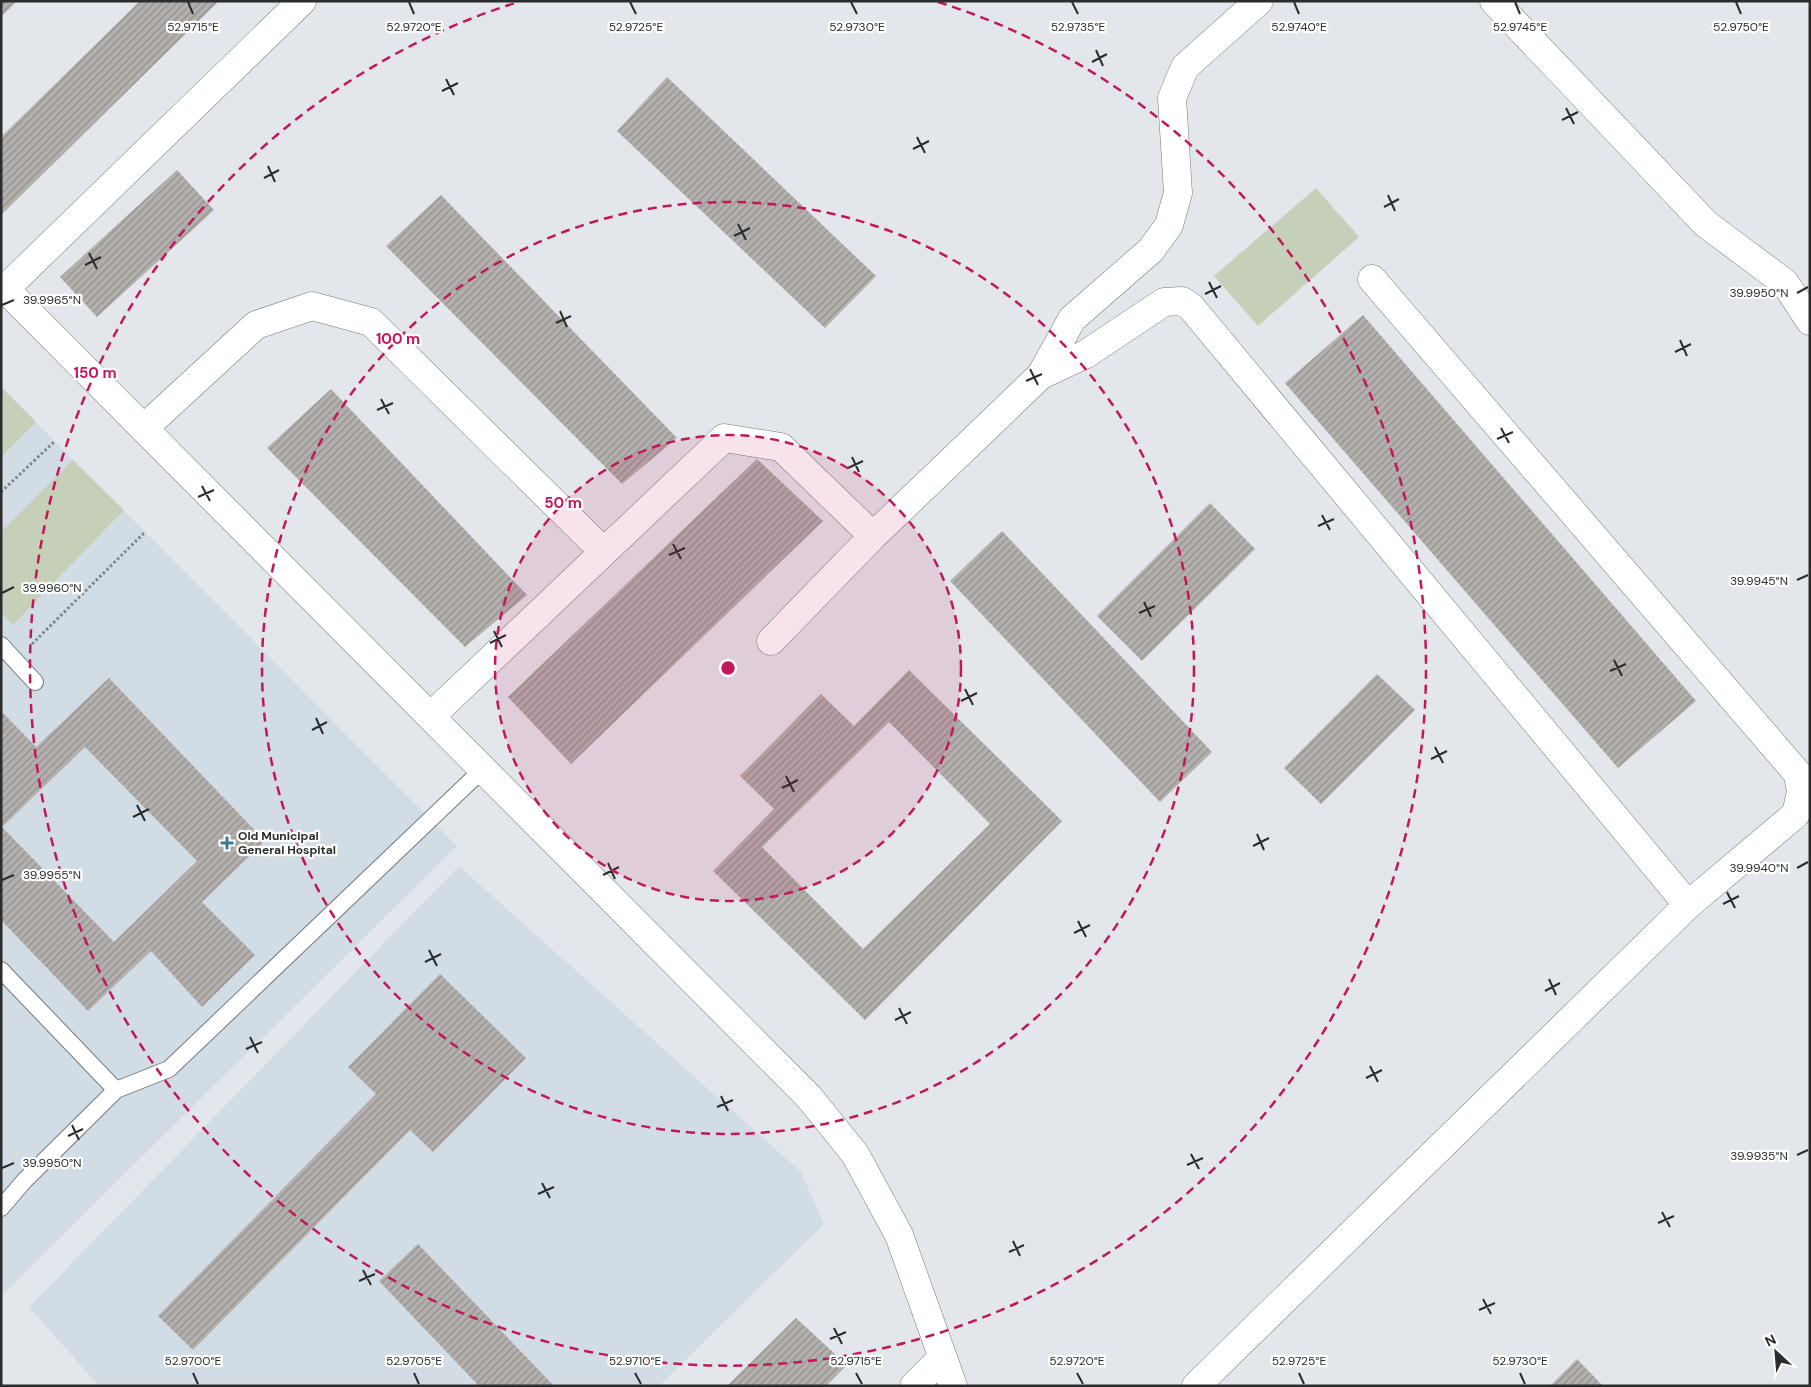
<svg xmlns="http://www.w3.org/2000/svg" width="1811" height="1387" viewBox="0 0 1811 1387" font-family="'DM Sans',sans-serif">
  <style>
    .built { fill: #d2dce5 }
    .garden { fill: #c6d0b9 }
    .building { fill: url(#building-hatch); fill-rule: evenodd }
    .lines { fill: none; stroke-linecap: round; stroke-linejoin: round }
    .lane-casing { stroke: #767a7d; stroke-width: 18 }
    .street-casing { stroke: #767a7d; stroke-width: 29 }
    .path { stroke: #828587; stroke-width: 3; stroke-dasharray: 2.5 2.5; stroke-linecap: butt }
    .lane { stroke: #fff; stroke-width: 16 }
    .street { stroke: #fff; stroke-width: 28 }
    .ticks { fill: none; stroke: #2a2c2d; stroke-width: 2 }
    .ring { fill: none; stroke: #c2185b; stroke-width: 2.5; stroke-dasharray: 9 6 }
    .poi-dot { fill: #3d7b91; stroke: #fff; stroke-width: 2 }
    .labels { text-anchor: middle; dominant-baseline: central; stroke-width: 4.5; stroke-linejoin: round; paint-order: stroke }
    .poi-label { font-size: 12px; font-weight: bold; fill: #2a2c2d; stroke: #fff; text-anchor: start }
    .ticks-label { font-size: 12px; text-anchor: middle; fill: #2a2c2d; stroke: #fff; stroke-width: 4.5; stroke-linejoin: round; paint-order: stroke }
    .centre { fill: #c2185b; stroke: #fff; stroke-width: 2.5 }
    .ring-label { font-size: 15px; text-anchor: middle; font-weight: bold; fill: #c2185b; stroke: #fff; stroke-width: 4.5; stroke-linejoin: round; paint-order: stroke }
  </style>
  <defs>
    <pattern id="building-hatch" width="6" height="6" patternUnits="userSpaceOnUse" patternTransform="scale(1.25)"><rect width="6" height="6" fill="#b4b0ad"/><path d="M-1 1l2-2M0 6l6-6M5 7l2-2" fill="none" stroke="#938f8d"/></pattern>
  </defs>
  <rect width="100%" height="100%" fill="#e3e7eb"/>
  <path class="built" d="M1 387 457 846 1 1296Z
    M459 866 801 1172 824 1224 659 1386H99L29 1307Z"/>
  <path class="garden" d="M1316 188 1359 237 1258 326 1214 276Z
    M1 387 36 422 1 457Z
    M73 460 124 510 13 625 1 613V532Z"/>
  <path class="building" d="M1 1H17L1 17Z
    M140 1H219L1 215V137Z
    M667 77 876 276 825 328 617 131Z
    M177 170 214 210 97 317 60 277Z
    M441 195 677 438 622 484 386 246Z
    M1363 315 1696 701 1618 768 1285 383Z
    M331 389 527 595 465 647 267 448Z
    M757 459 823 521 571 764 508 697Z
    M1210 503 1255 549 1142 661 1097 616Z
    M1002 531 1212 752 1160 802 950 581Z
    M909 670 1062 821 865 1020 713 871 774 809 740 776 821 694 854 726ZM889 722 990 824 863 949 762 847Z
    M1377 674 1415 710 1321 804 1284 768Z
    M109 678 265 841 202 902 255 955 202 1007 151 951 88 1011 1 920V711L36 747ZM85 747 197 861 114 942 2 827Z
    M440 974 526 1058 433 1152 410 1130 193 1350 158 1316 376 1094 348 1067Z
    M418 1244 554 1386H479L379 1281Z
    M796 1318 847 1365 826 1386H727Z
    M1577 1359 1603 1386H1550Z"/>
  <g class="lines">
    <g class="lane-casing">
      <path id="lane" d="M1 645 35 682
        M1 970 116 1090
        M1 1208 25 1180 116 1090 169 1069 482 770"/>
    </g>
    <g class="street-casing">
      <path id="street" d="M1494 1 1706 224 1785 283 1810 321
        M1 285 809 1097 855 1154 899 1235 953 1386
        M5 289 302 1
        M1041 375 1086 354 1164 302 1182 301 1191 307 1688 905
        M144 428 256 325 312 306 371 322 604 552
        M771 641 873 536 1041 375 1072 319 1151 250 1169 225 1178 193 1172 98 1185 67 1259 1
        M431 716 724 438 781 447 873 536
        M914 1386 942 1358
        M1196 1386 1688 905 1796 814 1801 792 1798 774 1372 279"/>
    </g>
    <path class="path" d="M1 492 55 441
      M32 644 145 532"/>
    <use href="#lane" class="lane"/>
    <use href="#street" class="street"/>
  </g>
  <path class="ticks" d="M188 2 193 14M409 2 414 14M630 2 636 14M851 2 857 14M1072 2 1078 14M1294 2 1299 14M1515 2 1520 14M1736 2 1741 14M1096 50 1103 66M1092 62 1107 54M446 79 454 95M442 91 458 83M1566 108 1574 124M1562 120 1578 112M917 137 925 153M913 149 929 141M268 166 275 182M264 178 279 170M1388 195 1395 211M1384 207 1399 199M738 224 746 240M734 236 750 228M89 253 97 269M85 265 101 257M1209 282 1217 298M1797 293 1808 287M1205 294 1221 286M2 305 14 300M560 311 567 327M556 323 571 316M1680 340 1687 356M1675 352 1691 344M1030 369 1038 385M1026 381 1042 374M381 399 389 414M377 410 393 403M1501 428 1509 443M1497 439 1513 432M852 457 859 472M848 468 863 461M202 486 210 501M198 497 214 490M1322 515 1330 530M1318 526 1334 519M673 544 681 559M669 555 685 548M1797 580 1808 575M2 593 14 587M1144 602 1151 617M1139 613 1155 606M494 631 502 647M490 643 506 635M1614 660 1622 676M1610 671 1626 664M965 689 973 705M961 701 977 693M316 718 323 734M312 730 327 722M1435 747 1443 763M1431 759 1447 751M786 776 794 792M782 788 798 780M137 805 145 821M133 817 149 809M1257 834 1264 850M1253 846 1269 838M608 863 615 879M1797 868 1808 862M603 875 619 867M2 880 14 875M1727 892 1735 908M1723 904 1739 896M1078 921 1086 937M1074 933 1090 925M429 950 437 966M425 962 441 954M1549 979 1556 995M1545 991 1560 983M899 1008 907 1024M895 1020 911 1012M250 1037 258 1053M246 1049 262 1042M1370 1066 1378 1082M1366 1078 1382 1070M721 1096 728 1111M717 1107 733 1100M72 1125 79 1140M68 1136 83 1129M1191 1154 1199 1169M1797 1155 1808 1150M1187 1165 1203 1158M2 1168 14 1163M542 1183 550 1198M538 1194 554 1187M1662 1212 1670 1227M1658 1223 1674 1216M1013 1241 1020 1256M1009 1252 1024 1245M363 1270 371 1285M359 1281 375 1274M1483 1299 1491 1314M1479 1310 1495 1303M834 1328 842 1344M830 1339 846 1332M193 1373 198 1384M414 1373 419 1384M635 1373 641 1384M856 1373 862 1384M1077 1373 1083 1384M1299 1373 1304 1384M1520 1373 1525 1384"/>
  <circle cx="728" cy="668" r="233" fill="#c2185b" fill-opacity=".12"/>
  <g class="ring">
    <circle cx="728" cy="668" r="233"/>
    <circle cx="728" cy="668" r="466"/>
    <path d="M938 2A698 698 0 1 1 518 2"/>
  </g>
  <path class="poi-dot" d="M224.5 835.5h5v5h5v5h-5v5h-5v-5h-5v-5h5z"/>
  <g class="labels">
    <g class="poi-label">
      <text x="238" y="836">Old Municipal<tspan x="238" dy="14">General Hospital</tspan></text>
    </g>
  </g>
  <g class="ticks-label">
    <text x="193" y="31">52.9715°E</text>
    <text x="414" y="31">52.9720°E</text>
    <text x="636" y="31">52.9725°E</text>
    <text x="857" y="31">52.9730°E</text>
    <text x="1078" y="31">52.9735°E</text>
    <text x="1299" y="31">52.9740°E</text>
    <text x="1520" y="31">52.9745°E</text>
    <text x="1741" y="31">52.9750°E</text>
    <text x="1759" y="297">39.9950°N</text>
    <text x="52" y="304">39.9965°N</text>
    <text x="1759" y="585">39.9945°N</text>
    <text x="52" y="592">39.9960°N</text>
    <text x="1759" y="872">39.9940°N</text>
    <text x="52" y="879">39.9955°N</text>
    <text x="1759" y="1160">39.9935°N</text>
    <text x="52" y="1167">39.9950°N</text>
    <text x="193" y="1365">52.9700°E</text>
    <text x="414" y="1365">52.9705°E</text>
    <text x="635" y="1365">52.9710°E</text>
    <text x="856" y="1365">52.9715°E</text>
    <text x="1077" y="1365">52.9720°E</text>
    <text x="1299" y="1365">52.9725°E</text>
    <text x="1520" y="1365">52.9730°E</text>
  </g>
  <circle cx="728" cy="668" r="8" class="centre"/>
  <g class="ring-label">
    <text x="398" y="344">100 m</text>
    <text x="95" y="378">150 m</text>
    <text x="563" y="508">50 m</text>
  </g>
  <rect width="1811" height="1387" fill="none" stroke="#2a2c2d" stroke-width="5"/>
  <g transform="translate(1776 1352) rotate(334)" stroke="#ffffff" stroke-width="4" paint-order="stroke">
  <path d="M0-4L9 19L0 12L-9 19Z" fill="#2a2c2d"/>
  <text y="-8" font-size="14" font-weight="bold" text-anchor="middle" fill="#2a2c2d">N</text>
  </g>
</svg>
